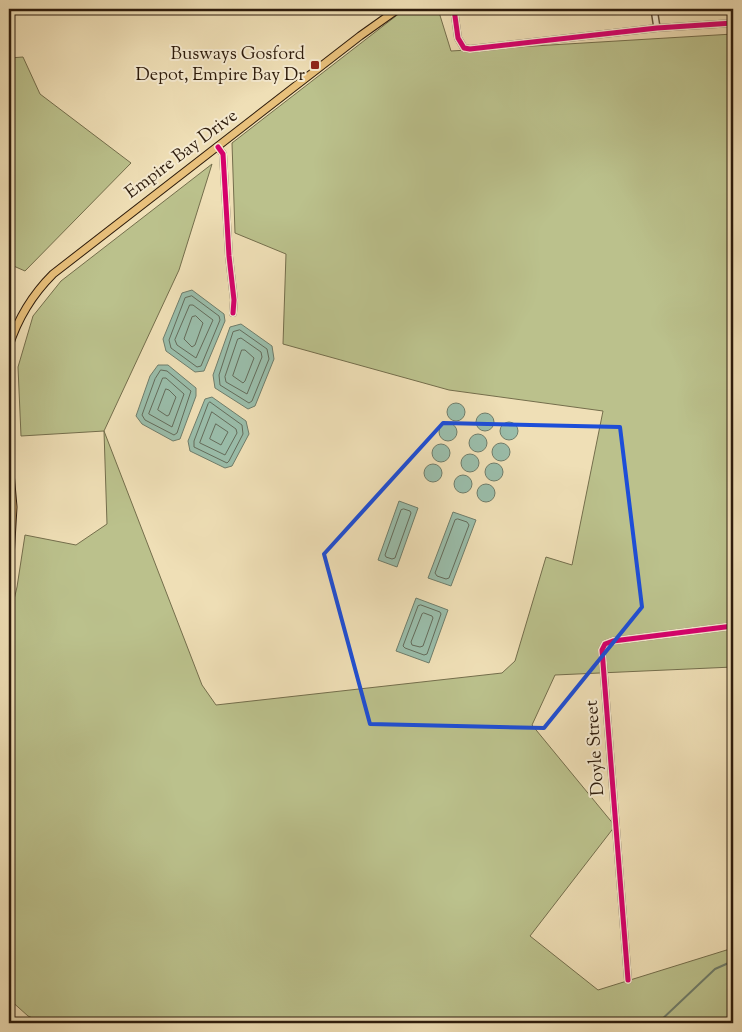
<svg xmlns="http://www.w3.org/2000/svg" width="742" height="1032" viewBox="0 0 742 1032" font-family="'Sorts Mill Goudy',serif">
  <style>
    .green { fill: #bbc18c; stroke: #746e4c }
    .water { fill: #9abdaa; stroke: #6f7d6b }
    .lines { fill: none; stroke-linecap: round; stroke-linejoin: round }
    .shore { stroke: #646c5b; stroke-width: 1 }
    .stream { stroke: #6f7d6b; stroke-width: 2 }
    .minor-casing { stroke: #5e4d36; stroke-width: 8 }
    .major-casing { stroke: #2e1c0c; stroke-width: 9 }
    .minor { stroke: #f5ead0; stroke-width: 5 }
    .major { stroke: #e8c07b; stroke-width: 7 }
    .cycleway-casing { stroke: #f5ead0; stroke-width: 8 }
    .cycleway { stroke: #d6006c; stroke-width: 5 }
    .marked { fill: none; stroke: #1d4ed8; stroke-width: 4; stroke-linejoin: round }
    .poi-dot { fill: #8f2418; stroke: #f5ead0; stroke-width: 2 }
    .labels { text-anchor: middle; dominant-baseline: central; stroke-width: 4; stroke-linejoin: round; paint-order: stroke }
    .poi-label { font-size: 18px; fill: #2e1c0c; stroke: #f5ead0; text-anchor: end }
    .street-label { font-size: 18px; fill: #2e1c0c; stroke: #f5ead0 }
  </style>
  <rect width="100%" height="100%" fill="#efdfb6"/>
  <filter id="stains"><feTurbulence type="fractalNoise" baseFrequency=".004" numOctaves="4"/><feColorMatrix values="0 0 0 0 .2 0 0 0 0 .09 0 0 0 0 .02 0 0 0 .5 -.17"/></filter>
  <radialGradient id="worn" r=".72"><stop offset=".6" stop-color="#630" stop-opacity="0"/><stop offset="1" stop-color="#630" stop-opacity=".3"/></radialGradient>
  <path class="green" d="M405 9H438L451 51 733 34V667L555 675 532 725 615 826 530 936 598 990 733 948V1023H44L28 1016 9 999V621L17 587 25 535 76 545 107 524 104 431 21 436 18 367 33 316 61 281 212 164 179 270 104 431 202 685 216 705 502 673 515 661 546 557 572 565 603 411 449 390 283 344 286 254 235 233 232 143Z
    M23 57 40 94 131 163 25 271 9 264V58Z"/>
  <path class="water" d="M192 290 224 314 225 321 204 371 195 372 166 351 163 339 182 293Z
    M241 324 272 346 274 359 255 406 248 409 215 388 213 375 230 327Z
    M158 365H168L196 388V396L180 439 173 441 142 424 136 416 150 376Z
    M212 397 246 421 249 434 232 466 225 468 190 451 188 441 205 399Z
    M447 412a9 9 0 1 1 18 0a9 9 0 1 1-18 0Z
    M476 422a9 9 0 1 1 18 0a9 9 0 1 1-18 0Z
    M500 431a9 9 0 1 1 18 0a9 9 0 1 1-18 0Z
    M439 432a9 9 0 1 1 18 0a9 9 0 1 1-18 0Z
    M469 443a9 9 0 1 1 18 0a9 9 0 1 1-18 0Z
    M492 452a9 9 0 1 1 18 0a9 9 0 1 1-18 0Z
    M432 453a9 9 0 1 1 18 0a9 9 0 1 1-18 0Z
    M461 463a9 9 0 1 1 18 0a9 9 0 1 1-18 0Z
    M485 472a9 9 0 1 1 18 0a9 9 0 1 1-18 0Z
    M424 473a9 9 0 1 1 18 0a9 9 0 1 1-18 0Z
    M454 484a9 9 0 1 1 18 0a9 9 0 1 1-18 0Z
    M477 493a9 9 0 1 1 18 0a9 9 0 1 1-18 0Z
    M399 501 418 508 397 567 378 560Z
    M453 512 476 520 451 586 428 578Z
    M416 598 448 610 429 663 396 651Z"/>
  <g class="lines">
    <path class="shore" d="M192 296 219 316 220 320 201 366 197 367 171 348 169 340 185 298Z
      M190 305H193L213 320 196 358 177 345 175 340Z
      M196 316 203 323 195 345 192 347 184 339 192 317Z
      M240 330 267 349 269 359 252 401 249 403 220 385 219 375 233 332Z
      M238 339 241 338 261 352 262 357 247 394 226 382 225 377Z
      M242 350H245L254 358 245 381 243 383 233 376Z
      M161 370 167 371 191 391 177 433 174 435 145 420 142 415 155 379Z
      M163 378H166L184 394 172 427 149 414Z
      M166 389 169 390 176 397 169 415 167 416 158 410Z
      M210 402 242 425 243 434 229 461 227 463 194 447V441L208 404Z
      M212 412 236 429 237 433 225 455 200 443Z
      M216 424 228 432 221 445 210 439Z
      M404 509 410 511 411 513 395 558 392 559 386 557 385 555 401 510Z
      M458 519 467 522 469 525 449 578 446 579 437 576 435 573 455 520Z
      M421 605 440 612 441 614 427 654 424 655 405 648 403 646 418 606Z
      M424 613 432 616 433 618 423 646 420 647 412 645 411 642 422 614Z"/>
    <path class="stream" d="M658 1023 715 969 733 961"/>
    <g class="minor-casing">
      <path id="minor" d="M454 9 458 38 464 48 470 49 657 28 733 23
        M654 9 657 28
        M218 147 223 154 229 256 234 300 233 313
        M628 980 602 650 605 644 613 641 733 626"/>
    </g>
    <g class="major-casing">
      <path id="major" d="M9 346C18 318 33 294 53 274L360 36 398 9
        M9 461 13 507 9 575
        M9 1022 11 1023"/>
    </g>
    <use href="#minor" class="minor"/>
    <use href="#major" class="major"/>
    <g class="cycleway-casing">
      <path id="cycleway" d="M454 9 458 38 464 48 470 49 657 28 733 23
        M218 147 223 154 229 256 234 300 233 313
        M628 980 602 650 605 644 613 641 733 626"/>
    </g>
    <use href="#cycleway" class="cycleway"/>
  </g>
  <path class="marked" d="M443 423 620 427 642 607 544 728 370 724 324 554Z"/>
  <rect class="poi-dot" x="310" y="60" width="10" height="10" rx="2.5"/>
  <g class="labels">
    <g class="poi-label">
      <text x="305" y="55">Busways Gosford<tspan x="305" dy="21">Depot, Empire Bay Dr</tspan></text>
    </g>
    <g class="street-label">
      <text transform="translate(182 155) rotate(-37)">Empire Bay Drive</text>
      <text transform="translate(596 748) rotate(-94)">Doyle Street</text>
    </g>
  </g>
  <rect width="742" height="1032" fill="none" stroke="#efdfb6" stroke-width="30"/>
  <rect x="10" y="10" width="722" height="1012" fill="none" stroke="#2e1c0c" stroke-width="2.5"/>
  <rect x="15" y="15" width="712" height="1002" fill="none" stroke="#2e1c0c"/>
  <rect width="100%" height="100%" filter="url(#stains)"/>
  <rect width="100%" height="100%" fill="url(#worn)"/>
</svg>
